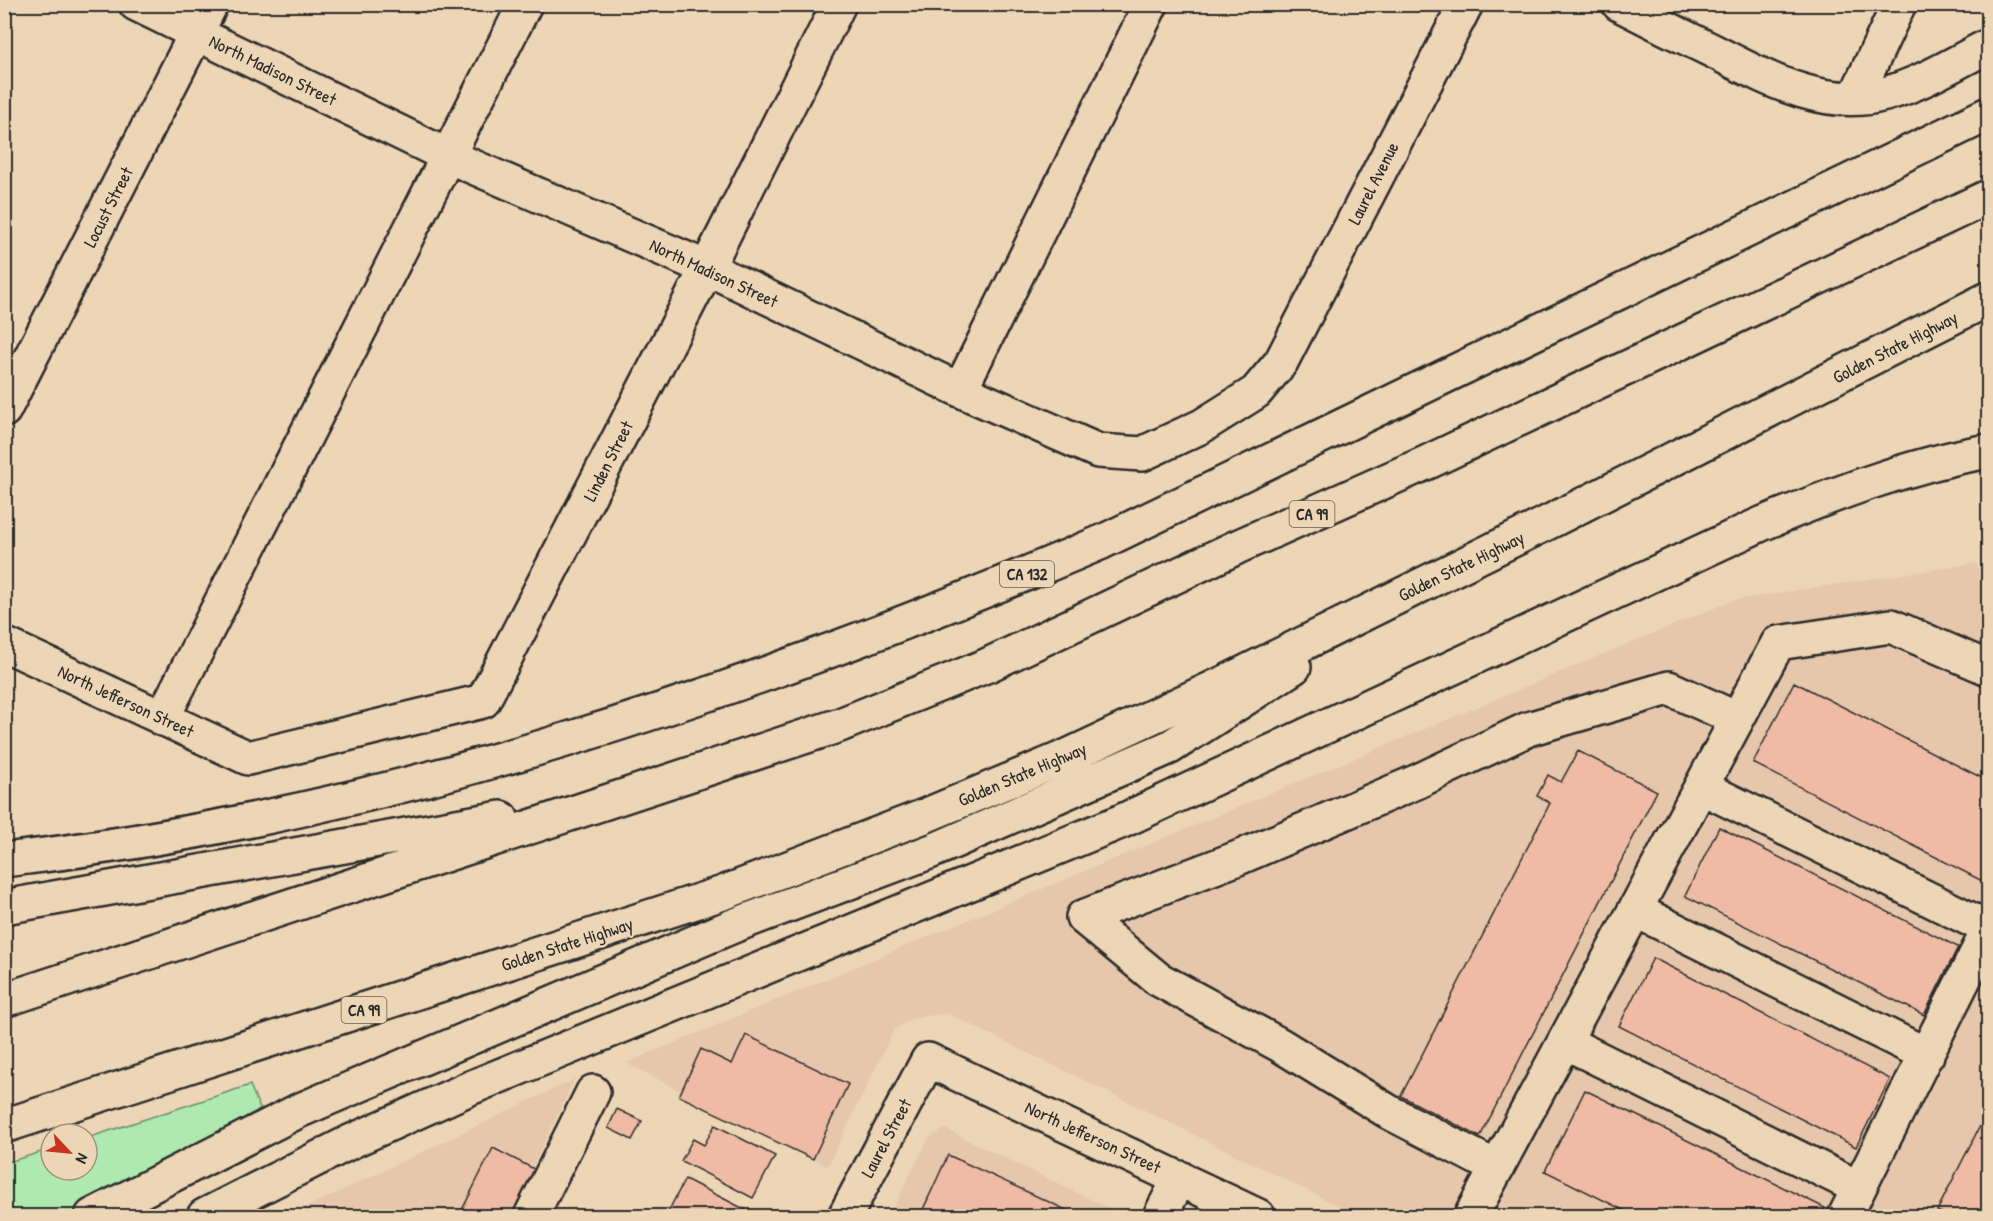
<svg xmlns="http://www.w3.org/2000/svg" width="1993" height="1221" viewBox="0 0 1993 1221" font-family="'Patrick Hand',sans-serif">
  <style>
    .built { fill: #e6c7ac }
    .green { fill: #aeeab0; stroke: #6c8a6e; stroke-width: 1.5 }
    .building { fill: #efbba5; stroke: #2b2b2b; stroke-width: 1.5 }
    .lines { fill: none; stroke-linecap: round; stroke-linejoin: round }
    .minor-casing { stroke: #2b2b2b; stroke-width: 38 }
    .highway-casing { stroke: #2b2b2b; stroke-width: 38 }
    .minor { stroke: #edd6b6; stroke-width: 33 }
    .highway { stroke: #edd6b6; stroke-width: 33 }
    .labels { text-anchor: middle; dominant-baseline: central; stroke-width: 4.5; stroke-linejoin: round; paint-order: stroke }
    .shield { fill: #edd6b6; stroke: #655e55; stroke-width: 1.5 }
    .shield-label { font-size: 16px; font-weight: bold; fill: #2b2b2b }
    .street-label { font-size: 18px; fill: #2b2b2b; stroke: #edd6b6 }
  </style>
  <rect width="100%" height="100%" fill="#edd6b6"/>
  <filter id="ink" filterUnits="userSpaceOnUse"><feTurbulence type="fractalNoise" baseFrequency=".0167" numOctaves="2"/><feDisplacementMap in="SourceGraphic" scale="12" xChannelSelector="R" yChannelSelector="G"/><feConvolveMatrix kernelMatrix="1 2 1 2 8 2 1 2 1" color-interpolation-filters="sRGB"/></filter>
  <g filter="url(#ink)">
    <path class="built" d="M1975 563 1988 577V1216H1359L947 1013 910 1019 894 1030 828 1166 626 1063 1733 600Z
      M575 1079 509 1216H288Z
      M945 1129 1125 1216H889L929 1138Z"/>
    <path class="green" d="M250 1085 260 1109 69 1216H5V1163L51 1149V1170H87V1138Z"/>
    <path class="building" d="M1794 682 1988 781V884L1753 763Z
      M1578 751 1657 791 1480 1137 1401 1096 1550 803 1537 796 1548 775 1561 782Z
      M1719 827 1958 947 1924 1015 1685 896Z
      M1653 958 1890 1079 1856 1147 1619 1026Z
      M746 1035 848 1084 813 1159 679 1096 701 1049 732 1064Z
      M1585 1090 1825 1208 1821 1216H1635L1545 1171Z
      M617 1109 642 1121 632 1140 608 1128Z
      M1988 1110V1216H1948L1937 1211Z
      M715 1125 775 1156 753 1198 681 1161 693 1139 704 1145Z
      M493 1148 542 1173 520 1216H459Z
      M948 1155 1075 1214 1074 1216H920Z
      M685 1179 754 1214 752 1216H666Z"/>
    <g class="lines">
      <g class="minor-casing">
        <path id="minor" d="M136 4 448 156 707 268 960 390 1098 451 1142 454 1202 426 1256 392 1281 362 1466 4
          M1619 4C1650 20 1682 36 1713 51 1766 78 1824 111 1885 94 1921 84 1955 63 1988 46
          M1855 98 1899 4
          M960 390 1151 4
          M4 410 211 4
          M4 644 248 758 483 701 707 268 839 4
          M162 719 525 4
          M1701 787 1988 928
          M1635 910 1927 1055
          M1565 1042 1859 1188
          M1497 1168 1389 1112 1280 1045 1158 979 1083 917 1238 858 1416 782 1528 729 1669 688 1737 719
          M531 1216 593 1092
          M845 1216 928 1060 1258 1216
          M1160 1216 1180 1178
          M1471 1216 1778 643 1891 626 1988 668
          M1845 1216 1988 931"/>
      </g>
      <g class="highway-casing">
        <path id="highway" d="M4 860C385 816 751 691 1102 542L1988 114
          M4 907 501 818
          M4 1000 840 725 988 665 1237 547 1428 462 1988 197
          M4 1126 723 893 922 817 1070 755 1224 683 1551 521 1988 299
          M92 1216 298 1111 733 926 932 851 1170 747 1294 667
          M204 1216 352 1141 470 1088 1120 822 1759 525C1834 494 1909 465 1988 451"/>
      </g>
      <use href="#minor" class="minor"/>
      <use href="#highway" class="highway"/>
    </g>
  </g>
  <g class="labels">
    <g class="shield">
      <rect x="1289.5" y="501" width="45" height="26" rx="4.5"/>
      <rect x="1000" y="561" width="54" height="26" rx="4.5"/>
      <rect x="341.5" y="997" width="45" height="26" rx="4.5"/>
    </g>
    <g class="shield-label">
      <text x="1312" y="514">CA 99</text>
      <text x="1027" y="574">CA 132</text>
      <text x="364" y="1010">CA 99</text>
    </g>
    <g class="street-label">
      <text transform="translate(273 70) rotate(26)">North Madison Street</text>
      <text transform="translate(1373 183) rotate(-63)">Laurel Avenue</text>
      <text transform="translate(108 207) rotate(-63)">Locust Street</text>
      <text transform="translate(714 273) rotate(25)">North Madison Street</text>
      <text transform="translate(1895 347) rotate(-27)">Golden State Highway</text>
      <text transform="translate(608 461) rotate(-63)">Linden Street</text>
      <text transform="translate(1461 566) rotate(-26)">Golden State Highway</text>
      <text transform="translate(126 701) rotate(25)">North Jefferson Street</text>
      <text transform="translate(1022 774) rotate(-23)">Golden State Highway</text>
      <text transform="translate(567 944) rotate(-18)">Golden State Highway</text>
      <text transform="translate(1093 1137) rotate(25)">North Jefferson Street</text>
      <text transform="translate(886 1138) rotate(-62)">Laurel Street</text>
    </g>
  </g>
  <rect width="1993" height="1221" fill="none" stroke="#edd6b6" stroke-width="24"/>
  <rect x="12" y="12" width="1969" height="1197" fill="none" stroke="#2b2b2b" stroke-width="2" filter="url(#ink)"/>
  <g transform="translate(69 1152) rotate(116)"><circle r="28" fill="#edd6b6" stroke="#9f927e" stroke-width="1.5"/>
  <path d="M0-4.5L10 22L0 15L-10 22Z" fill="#c8321e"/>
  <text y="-9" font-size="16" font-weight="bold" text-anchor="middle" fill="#2b2b2b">N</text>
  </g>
</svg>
